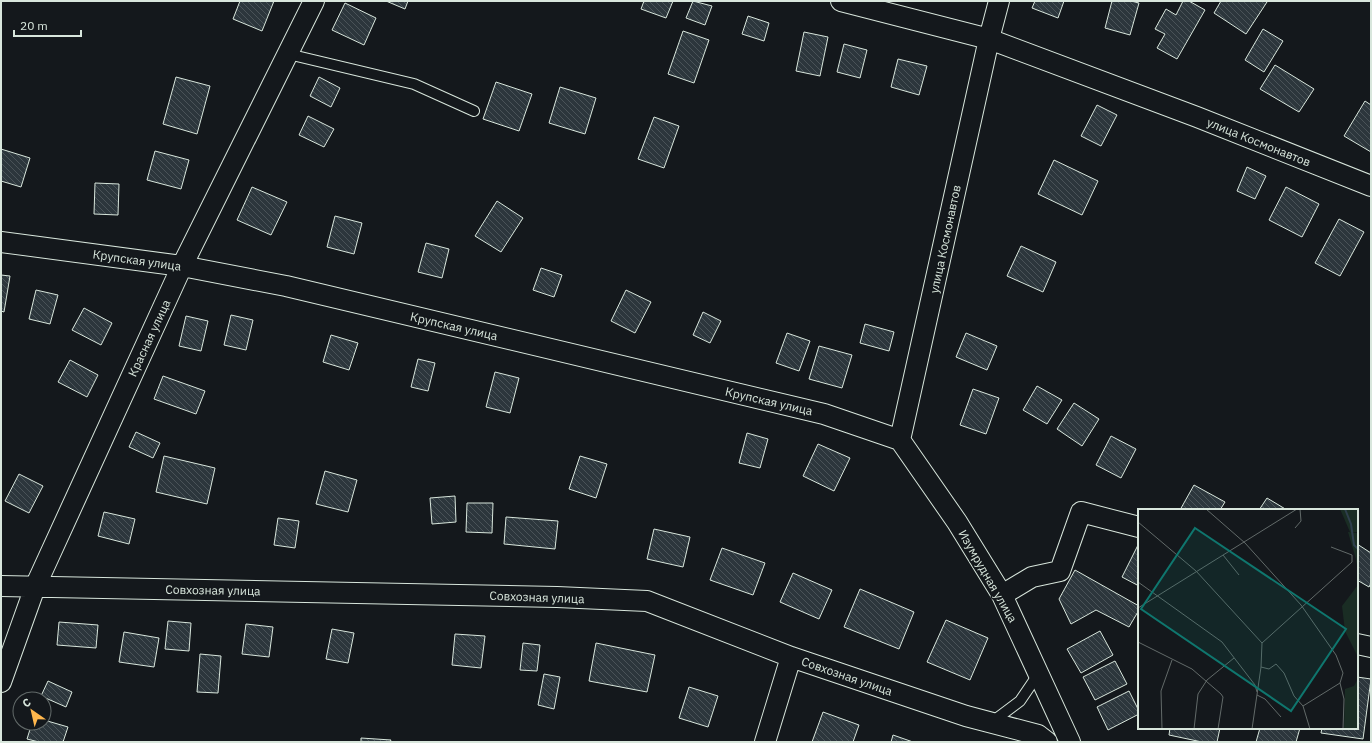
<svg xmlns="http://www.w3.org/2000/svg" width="1372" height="743" viewBox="0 0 1372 743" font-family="'IBM Plex Sans',sans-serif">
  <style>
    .building { fill: url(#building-back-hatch); stroke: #d8e6dc }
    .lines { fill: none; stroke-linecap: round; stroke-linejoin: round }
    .lane-casing { stroke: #d8e6dc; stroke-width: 12 }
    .street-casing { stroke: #d8e6dc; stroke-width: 22 }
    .lane { stroke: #14181c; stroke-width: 10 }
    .street { stroke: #14181c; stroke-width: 20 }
    .labels { text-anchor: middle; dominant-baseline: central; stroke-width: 3; stroke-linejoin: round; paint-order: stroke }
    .street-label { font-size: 12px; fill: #d8e6dc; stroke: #14181c }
    .inset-river { fill: none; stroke: #2f3f4d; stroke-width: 2 }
    .inset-road { fill: none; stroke: #626a69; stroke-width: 1 }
    .view { fill: #0f766e; fill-opacity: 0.15; stroke: #0f766e; stroke-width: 2 }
    .inset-edge { fill: none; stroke: #d8e6dc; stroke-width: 2 }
  </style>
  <defs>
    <pattern id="building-back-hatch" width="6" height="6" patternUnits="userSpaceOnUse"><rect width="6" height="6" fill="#2c363c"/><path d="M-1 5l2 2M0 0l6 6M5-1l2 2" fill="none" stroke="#4a5358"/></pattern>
  </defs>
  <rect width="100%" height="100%" fill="#14181c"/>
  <path class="building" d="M240 1H274L262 31 233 19Z
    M386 1H408L405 9Z
    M644 1H673L666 18 641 9Z
    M693 1 712 6 705 25 686 18Z
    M1035 1H1064L1058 18 1032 8Z
    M1112 1H1131L1139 3 1130 35 1105 28Z
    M1183 1H1189L1205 10 1177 59 1157 48 1165 34 1155 29 1166 9 1176 15Z
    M1221 1H1264L1267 2 1246 34 1214 13Z
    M345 3 376 18 364 45 332 30Z
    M748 16 769 23 764 41 742 34Z
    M1263 29 1283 41 1264 72 1245 60Z
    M683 31 709 40 694 83 668 74Z
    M804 32 828 37 820 76 796 71Z
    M844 44 867 50 860 78 837 72Z
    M898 59 927 66 919 95 891 87Z
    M1275 65 1314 89 1299 112 1260 89Z
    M176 77 210 86 197 134 163 124Z
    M319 77 340 88 331 107 310 96Z
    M496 82 532 94 519 131 483 119Z
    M560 87 596 98 585 134 549 123Z
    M1365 101 1371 105V152L1344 136Z
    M1097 105 1117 115 1101 146 1081 136Z
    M308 116 334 129 324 147 299 135Z
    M654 117 679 126 664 168 638 159Z
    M1 149 30 158 21 187 1 181Z
    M155 151 189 160 181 189 147 180Z
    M1054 160 1098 181 1082 215 1038 194Z
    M1247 167 1266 176 1255 199 1237 191Z
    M95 183 119 184 118 215 94 214Z
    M252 187 287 202 271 235 237 220Z
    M1286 187 1319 204 1302 237 1269 220Z
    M497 201 523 218 501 252 475 236Z
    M335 216 362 223 354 254 327 247Z
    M1339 219 1364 232 1340 276 1315 263Z
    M426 243 449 249 442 278 418 272Z
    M1021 246 1056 262 1043 292 1007 276Z
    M541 268 562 275 554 297 533 290Z
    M1 275 10 276 4 312 1 311Z
    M36 290 58 295 50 324 29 319Z
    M626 290 651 302 635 333 611 321Z
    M84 308 112 323 101 345 72 330Z
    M703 312 721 321 710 343 693 335Z
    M231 315 253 320 246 350 224 345Z
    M186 316 208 321 201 351 179 346Z
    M865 324 894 332 889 351 860 343Z
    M787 333 810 341 799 371 776 363Z
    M966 333 997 346 987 370 956 357Z
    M331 335 358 343 349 370 323 362Z
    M819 346 852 355 842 388 809 379Z
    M418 359 435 363 428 391 411 387Z
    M70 360 98 375 87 397 58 382Z
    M495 372 519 378 510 413 486 407Z
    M163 376 205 391 196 414 154 399Z
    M1037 386 1062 400 1047 424 1023 410Z
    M973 389 999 398 986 434 960 425Z
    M1074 403 1099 419 1082 446 1057 429Z
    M136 432 160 443 153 458 129 447Z
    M747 433 768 439 760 468 739 463Z
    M1111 436 1136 449 1121 478 1096 465Z
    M818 444 850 458 834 491 803 476Z
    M164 456 215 468 207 504 156 492Z
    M580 456 607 464 596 498 569 489Z
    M325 471 357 480 348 512 316 504Z
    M19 474 43 486 29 513 5 501Z
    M1194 485 1225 502 1220 510H1180Z
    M455 496 456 522 432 524 430 498Z
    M1267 498 1287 510H1259Z
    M467 503H493L492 533 466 532Z
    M104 512 135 519 129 544 98 536Z
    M506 517 558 521 555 549 504 544Z
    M278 518 299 521 295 548 274 545Z
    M654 529 690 537 683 567 647 559Z
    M1357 544 1371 553V583L1369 587 1357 580Z
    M1138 545 1139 546V586L1122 577Z
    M722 548 765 563 753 595 710 580Z
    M1075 570 1139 606V610L1129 627 1096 610 1071 624 1059 599Z
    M793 573 832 590 819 619 780 602Z
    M860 589 914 612 899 649 844 627Z
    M946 620 988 638 970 680 927 662Z
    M168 621 191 623 189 651 165 649Z
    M59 622 98 625 96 648 57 645Z
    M246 624 273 627 269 657 242 654Z
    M332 629 354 633 348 663 326 659Z
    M1100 631 1113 655 1081 673 1067 649Z
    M124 632 159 638 154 667 119 662Z
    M455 634 485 636 481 668 452 665Z
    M523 643 540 645 537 671 520 670Z
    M596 643 655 655 647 692 589 681Z
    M200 654 221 656 218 693 197 692Z
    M1115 661 1127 684 1095 700 1083 677Z
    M544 674 560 677 554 709 538 705Z
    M1357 677 1371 679 1363 739 1321 733 1322 728H1357Z
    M48 681 72 692 66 707 41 696Z
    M689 687 718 696 708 727 679 718Z
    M1129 691 1139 711V714L1108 730 1097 707Z
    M823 712 859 725 853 742H812Z
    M44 720 68 727 63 742H39L27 739 32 723H44Z
    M1170 728H1220L1217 742H1202L1169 735Z
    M1260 728H1300L1296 742H1256Z
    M893 735 913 742H891Z
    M361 738 391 740 390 742H361Z"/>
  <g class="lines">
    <g class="lane-casing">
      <path id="lane" d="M288 54 414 84 474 111
        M992 722 1020 701 1039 673"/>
    </g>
    <g class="street-casing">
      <path id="street" d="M841 1 989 39 1197 117 1371 186
        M1 242 182 266 286 286 824 414 900 440
        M900 440 989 39 999 1
        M900 440 957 522 1002 595 1070 742
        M1 586 557 597 647 601 791 657 966 716 1038 735 1047 742
        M1002 595 1032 577 1060 571 1081 512 1139 527
        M1357 644 1371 647
        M1 682 35 587 182 266 314 1
        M765 742 791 657"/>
    </g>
    <use href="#lane" class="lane"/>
    <use href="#street" class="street"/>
  </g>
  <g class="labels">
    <g class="street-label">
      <text transform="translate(1259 142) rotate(22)">улица Космонавтов</text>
      <text transform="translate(945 239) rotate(-78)">улица Космонавтов</text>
      <text transform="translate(137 260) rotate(8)">Крупская улица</text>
      <text transform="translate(454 326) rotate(13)">Крупская улица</text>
      <text transform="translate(149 338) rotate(-65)">Красная улица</text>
      <text transform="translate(769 401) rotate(13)">Крупская улица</text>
      <text transform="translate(988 576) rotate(60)">Изумрудная улица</text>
      <text transform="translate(213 590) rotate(1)">Совхозная улица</text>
      <text transform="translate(537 597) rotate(2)">Совхозная улица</text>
      <text transform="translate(847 676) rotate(19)">Совхозная улица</text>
    </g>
  </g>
  <g transform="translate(1138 509)">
    <rect width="220" height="220" fill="#14181c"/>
    <path d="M210 23 220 24V64L218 50ZM220 76V148L207 122 204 97ZM220 170V220H206L207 180 216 177Z" fill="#1a2d24"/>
    <path d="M202 0H220V23H212Z" fill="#1a2d24"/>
    <path class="inset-river" d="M207 0 213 15 216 36 220 40"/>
    <path class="inset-road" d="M68 0 107 34 163 96 198 146 205 164 202 174 206 190 205 220M0 13 58 62 124 134M157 19 163 12 162 0M85 46 101 66M0 73 84 133 117 176 119 183M0 99 159 0M0 133 54 160 83 185 85 188 80 220M124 134 214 53V46L193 38M123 158 131 160 138 155 146 164 156 187 165 197 172 220M119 186 127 190 143 208M165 197 202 174M24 220 23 182 34 151M56 220 60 185 69 171 96 149M114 220 123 158 124 134"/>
    <path class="view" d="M57 19 208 120 153 202 3 100Z"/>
    <rect width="220" height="220" class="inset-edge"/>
  </g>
  <rect width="1372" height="743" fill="none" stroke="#d8e6dc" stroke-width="4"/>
  <g transform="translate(32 711) rotate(326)"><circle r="19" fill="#14181c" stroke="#626a69"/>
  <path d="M0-3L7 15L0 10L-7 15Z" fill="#ffb74d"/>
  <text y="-6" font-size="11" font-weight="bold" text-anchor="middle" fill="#d8e6dc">С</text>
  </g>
  <path d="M14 30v6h67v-6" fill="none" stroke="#d8e6dc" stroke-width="2"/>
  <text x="20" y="30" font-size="12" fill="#d8e6dc" stroke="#14181c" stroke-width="3" paint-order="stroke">20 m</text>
</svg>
